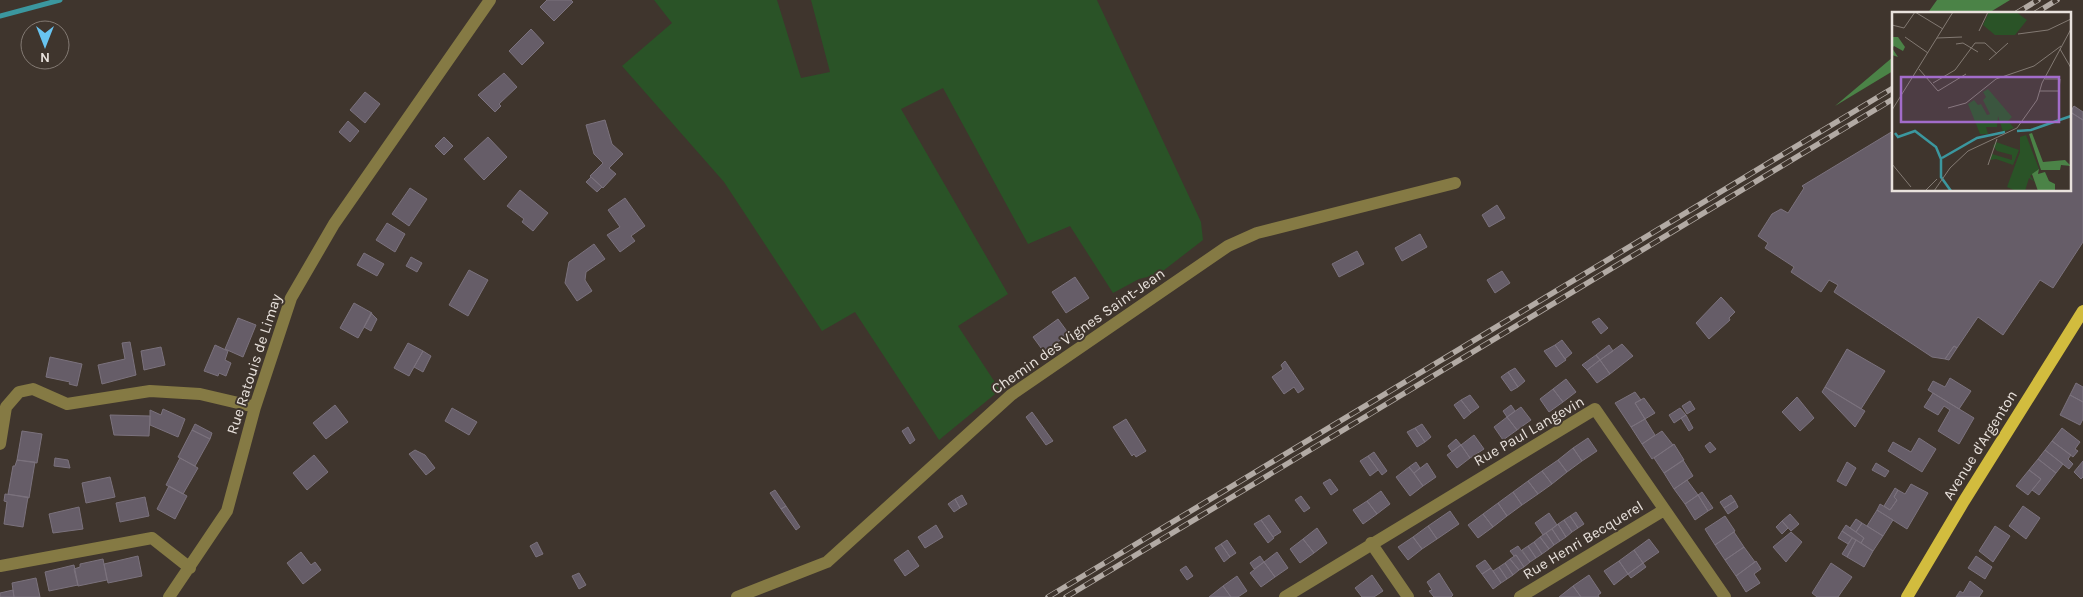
<svg xmlns="http://www.w3.org/2000/svg" width="2083" height="597" viewBox="0 0 2083 597" font-family="Karla,sans-serif">
  <style>
    .green { fill: #2a5327 }
    .forest { fill: #4b8347 }
    .lines { fill: none; stroke-linecap: round; stroke-linejoin: round }
    .stream { stroke: #3b979f; stroke-width: 5 }
    .building { fill: #665d68; stroke: #7b727d }
    .minor { stroke: #857a44; stroke-width: 12 }
    .major { stroke: #d2bc3e; stroke-width: 12 }
    .rail-casing { stroke: #b2aaa4; stroke-width: 5.5 }
    .rail { stroke: #3f352d; stroke-width: 4; stroke-dasharray: 11; stroke-linecap: butt }
    .labels { text-anchor: middle; dominant-baseline: central; stroke-width: 4; stroke-linejoin: round; paint-order: stroke }
    .street-label { font-size: 15px; fill: #e9e2dd; stroke: #3f352d }
    .inset-river { fill: none; stroke: #3b979f; stroke-width: 2.5 }
    .inset-road { fill: none; stroke: #837a73; stroke-width: 1 }
    .view { fill: #a26cca; fill-opacity: 0.15; stroke: #a26cca; stroke-width: 2.5 }
    .inset-edge { fill: none; stroke: #e9e2dd; stroke-width: 2.5 }
  </style>
  <rect width="100%" height="100%" fill="#3f352d"/>
  <path class="green" d="M654 0H777L801 78 830 72 811 0H1097L1201 222 1203 240 1159 274 1139 279 1113 293 1070 226 1028 244 943 88 901 109 1008 294 958 326 1000 390 939 440 855 312 822 331 724 182 622 66 672 23Z"/>
  <path class="forest" d="M1937 0H2010L1987 14H1927Z
    M1893 57V71L1835 106Z"/>
  <g class="lines">
    <path class="stream" d="M0 16 60 0"/>
  </g>
  <path class="building" d="M547 0H571L573 2 554 21 540 7Z
    M531 29 544 43 522 65 509 51Z
    M504 73 517 87 499 104 501 106 495 112 478 95Z
    M365 92 380 104 365 123 350 110Z
    M2074 106 2083 112V120L2070 112Z
    M2069 111 2083 120V242L2053 288 2040 280 2003 335 1978 317 1957 348 1954 346 1945 359 1932 357 1834 292 1838 285 1829 280 1821 292 1791 272 1794 267 1765 248 1768 243 1758 236 1772 214 1781 209 1788 213 1804 188 1802 186 1893 131V190H2069Z
    M605 120 612 144 623 154 609 168 616 174 603 188 590 176 603 163 594 154 586 125Z
    M348 121 359 131 350 142 339 132Z
    M444 137 453 146 444 155 435 146Z
    M488 137 507 157 484 180 464 159Z
    M591 177 602 187 597 192 586 182Z
    M410 188 427 199 409 226 392 214Z
    M520 190 548 213 533 231 522 222 524 219 507 206Z
    M625 198 645 226 631 236 635 241 620 252 607 235 620 227 608 210Z
    M1497 205 1505 218 1489 227 1482 215Z
    M387 223 405 234 395 252 376 240Z
    M1420 234 1427 247 1402 261 1395 248Z
    M594 244 605 259 586 272 585 280 592 291 577 301 565 283 569 262Z
    M1357 251 1364 264 1339 277 1332 264Z
    M364 253 384 264 377 276 357 265Z
    M411 257 422 263 417 272 406 266Z
    M469 270 488 280 468 316 449 305Z
    M1502 271 1510 283 1495 293 1487 280Z
    M1075 277 1089 298 1066 313 1052 292Z
    M1721 297 1735 312 1729 318 1730 320 1709 339 1696 323Z
    M354 303 372 313 358 338 340 328Z
    M371 313 377 319 371 331 364 327Z
    M238 318 256 325 243 357 225 349Z
    M1599 318 1608 328 1601 334 1592 322Z
    M1058 319 1069 334 1044 352 1033 337Z
    M1562 340 1572 353 1565 359 1555 345Z
    M130 342 136 375 102 384 98 365 125 359 122 343Z
    M408 343 423 351 409 376 394 368Z
    M1622 344 1633 356 1610 374 1600 360Z
    M215 345 228 351 225 360 231 363 226 376 219 373 218 376 204 371Z
    M1555 345 1566 360 1556 367 1544 351Z
    M1609 345 1613 351 1600 360 1596 355Z
    M1954 346 1957 348 1949 360 1945 359Z
    M161 347 165 365 144 370 141 351Z
    M1847 349 1885 371 1861 409 1825 387Z
    M423 351 431 356 423 372 414 367Z
    M1596 355 1600 360 1587 370 1582 365Z
    M50 357 82 364 77 386 69 384 70 382 46 377Z
    M1600 360 1610 374 1597 383 1587 370Z
    M1285 361 1304 389 1298 393 1294 387 1284 394 1272 377 1283 369 1281 365Z
    M1515 368 1525 381 1518 387 1508 372Z
    M1508 372 1518 387 1511 391 1501 377Z
    M1950 378 1971 391 1959 409 1928 390 1933 381 1945 387Z
    M1566 379 1576 392 1563 402 1553 389Z
    M2076 383 2083 387V402L2070 395Z
    M1825 387 1865 411 1855 427 1822 392Z
    M1553 389 1563 402 1549 412 1540 399Z
    M1635 392 1641 400 1635 403 1645 419 1631 427 1615 403Z
    M1933 393 1974 418 1959 444 1938 431 1950 410 1944 406 1938 415 1924 407Z
    M1470 395 1479 407 1471 413 1461 400Z
    M2070 395 2083 402V419L2080 425 2060 415Z
    M1797 397 1814 418 1800 431 1782 412Z
    M1644 398 1655 413 1645 419 1635 403Z
    M1461 400 1471 413 1464 419 1454 405Z
    M1690 401 1695 409 1687 414 1682 406Z
    M335 405 348 422 326 439 313 423Z
    M1511 405 1515 411 1507 417 1503 411Z
    M1521 407 1531 420 1517 430 1507 417Z
    M452 408 477 422 469 435 445 421Z
    M1680 408 1686 415 1674 423 1669 415Z
    M163 409 185 419 178 437 150 425V410L161 415Z
    M1032 412 1053 441 1046 445 1026 417Z
    M110 415 150 416 149 436 114 435Z
    M1686 415 1693 428 1689 431 1681 418Z
    M1507 417 1517 430 1503 440 1494 427Z
    M1126 419 1146 451 1136 457 1134 454 1132 456 1113 427Z
    M1645 419 1655 435 1642 444 1631 427Z
    M195 424 212 433 210 439 192 430Z
    M1422 424 1431 437 1425 442 1415 428Z
    M908 427 915 440 910 444 902 431Z
    M1415 428 1425 442 1417 447 1407 432Z
    M2062 428 2080 442 2075 449 2078 451 2073 457 2052 441Z
    M192 430 210 439 195 466 178 457Z
    M22 431 42 434 37 463 17 460Z
    M1662 431 1673 445 1652 459 1642 444Z
    M1474 435 1484 449 1470 458 1461 445Z
    M1588 438 1597 451 1582 461 1573 448Z
    M1919 438 1936 449 1922 472 1888 451 1893 442 1911 452Z
    M1456 439 1461 445 1452 452 1448 446Z
    M2052 441 2071 455 2068 459 2073 464 2069 469 2045 450Z
    M1710 442 1716 449 1710 453 1705 446Z
    M1674 444 1684 460 1664 473 1654 458Z
    M1461 445 1470 458 1457 468 1447 455Z
    M1573 448 1582 461 1567 472 1558 460Z
    M415 450 425 455 435 468 426 475 409 454Z
    M2045 450 2063 464 2056 473 2038 459Z
    M1374 452 1387 471 1382 475 1368 456Z
    M314 455 328 472 307 490 293 473Z
    M1368 456 1378 470 1370 476 1360 461Z
    M55 458 68 460 70 468 54 466Z
    M180 458 198 468 183 494 166 485Z
    M2038 459 2056 473 2039 495 2032 490 2041 479 2029 470Z
    M17 460 35 462 29 498 8 494 13 466H15Z
    M1558 460 1567 472 1552 484 1542 471Z
    M1683 460 1693 476 1674 489 1664 473Z
    M2083 461V477L2081 479 2074 472Z
    M1416 462 1420 468 1414 473 1409 467Z
    M1847 462 1856 468 1846 486 1837 481Z
    M1427 463 1436 477 1423 486 1414 473Z
    M1876 463 1889 471 1885 477 1872 470Z
    M1409 467 1423 486 1410 496 1396 477Z
    M2029 470 2041 479 2028 495 2016 486Z
    M1542 471 1552 484 1538 494 1528 481Z
    M110 477 115 497 86 503 82 483Z
    M1330 479 1338 490 1331 495 1323 483Z
    M1687 480 1698 495 1685 504 1674 489Z
    M1528 481 1538 494 1522 505 1513 492Z
    M1911 484 1928 493 1907 529 1877 510 1880 504 1890 510 1897 500 1894 497 1898 490 1905 494Z
    M169 486 187 496 175 519 157 509Z
    M1895 488 1898 490 1894 497 1897 500 1890 510 1884 506Z
    M775 490 786 506 781 509 770 493Z
    M1381 491 1390 504 1377 514 1367 501Z
    M1513 492 1522 505 1507 516 1498 503Z
    M1702 492 1713 508 1708 511 1698 495Z
    M5 494 28 497 23 527 4 524 7 502 4 501Z
    M962 495 967 504 960 508 955 499Z
    M1698 495 1708 511 1695 520 1685 504Z
    M1731 495 1735 501 1724 508 1720 502Z
    M1301 496 1310 508 1304 512 1295 500Z
    M145 497 149 516 120 522 116 503Z
    M955 499 960 508 954 512 948 504Z
    M1367 501 1377 514 1363 524 1353 510Z
    M1735 501 1738 507 1728 514 1724 508Z
    M1498 503 1507 516 1493 527 1483 514Z
    M786 506 800 527 796 530 781 509Z
    M2023 506 2040 518 2026 539 2009 526Z
    M79 507 83 529 53 533 49 514Z
    M1877 510 1893 520 1883 536 1867 526Z
    M1450 511 1459 524 1437 539 1428 526Z
    M1576 512 1584 524 1578 528 1570 516Z
    M1549 513 1557 525 1543 535 1535 523Z
    M1483 514 1493 527 1478 538 1468 525Z
    M1790 514 1799 524 1791 531 1782 521Z
    M1269 515 1281 532 1273 537 1261 520Z
    M1570 516 1578 528 1572 532 1564 520Z
    M1725 516 1735 531 1715 545 1705 529Z
    M1856 519 1862 523 1856 532 1850 528Z
    M1261 520 1274 538 1268 543 1254 524Z
    M1564 520 1572 532 1566 537 1558 524Z
    M1782 521 1788 528 1782 534 1776 527Z
    M1862 523 1883 536 1873 551 1861 543 1864 538 1856 532Z
    M1558 524 1566 537 1560 541 1552 529Z
    M936 525 943 537 925 548 918 537Z
    M1846 525 1864 538 1861 543 1842 531Z
    M1428 526 1437 539 1422 549 1413 537Z
    M1995 526 2010 536 1993 562 1979 551Z
    M1317 528 1327 543 1314 553 1303 539Z
    M1552 529 1560 541 1554 545 1546 533Z
    M1842 531 1852 538 1848 544 1838 538Z
    M1734 532 1744 547 1725 560 1715 545Z
    M1791 532 1802 542 1786 562 1773 547Z
    M1546 533 1554 545 1549 549 1540 537Z
    M1413 537 1422 549 1408 560 1398 547Z
    M1540 537 1549 549 1542 554 1534 542Z
    M1852 538 1856 540 1847 557 1842 554Z
    M1303 539 1314 553 1300 563 1290 549Z
    M1649 539 1659 552 1643 563 1634 550Z
    M1227 540 1236 553 1230 557 1221 544Z
    M1856 540 1873 551 1864 567 1847 557Z
    M537 542 543 554 536 557 530 546Z
    M1534 542 1542 554 1536 558 1528 546Z
    M1221 544 1230 557 1224 562 1215 548Z
    M1518 546 1530 562 1524 567 1516 555 1514 556 1510 551Z
    M1528 546 1536 558 1530 562 1522 550Z
    M1744 547 1755 562 1736 576 1725 560Z
    M908 550 919 566 905 576 894 560Z
    M1634 550 1643 563 1628 574 1619 561Z
    M301 552 311 565 315 562 321 570 303 584 287 563Z
    M1277 552 1288 568 1275 577 1264 562Z
    M1516 555 1524 567 1519 570 1510 559Z
    M138 556 142 576 108 583 104 564Z
    M1260 556 1264 562 1254 569 1250 563Z
    M1976 556 1992 567 1985 579 1968 568Z
    M103 559 107 580 78 586 74 569 80 567V564Z
    M1510 559 1519 570 1513 575 1505 563Z
    M1485 560 1491 568 1482 574 1476 566Z
    M1619 561 1628 574 1614 585 1604 571Z
    M1756 561 1761 569 1754 574 1760 583 1746 592 1736 576Z
    M1264 562 1275 577 1261 587 1250 573Z
    M1505 563 1513 575 1507 579 1499 567Z
    M1643 563 1646 567 1631 578 1628 574Z
    M1831 563 1852 577 1838 597H1817L1812 593Z
    M74 565 78 585 49 591 45 572Z
    M1186 566 1193 576 1187 580 1180 570Z
    M1499 567 1507 579 1501 583 1493 571Z
    M1491 568 1501 583 1493 589 1482 574Z
    M579 573 586 585 579 589 572 576Z
    M1439 573 1453 595 1451 597H1434L1429 591 1432 590 1427 582Z
    M1372 575 1383 591 1374 597H1362L1355 588Z
    M1589 575 1601 593 1598 595 1599 597H1581L1573 586Z
    M1237 576 1247 591 1238 597H1231L1223 586Z
    M36 578 40 597H14L12 583Z
    M1970 581 1983 591 1979 597H1956L1960 591 1963 593Z
    M1223 586 1231 597H1209Z
    M1573 586 1581 597H1559Z
    M13 590 14 597H0V593Z"/>
  <g class="lines">
    <path class="minor" d="M0 444 6 407 19 392 33 389 67 404 150 391 200 394 255 407
      M1371 543 1408 597
      M0 566 152 538 190 568
      M169 597 227 511 255 407 291 298 334 224 490 0
      M737 597 827 562 1011 395 1228 246 1257 233 1455 183
      M1285 597 1595 409 1725 597
      M1520 597 1664 510"/>
    <path class="major" d="M1907 597 1964 501 2083 311"/>
    <g class="rail-casing">
      <path id="rail" d="M2015 14 2038 0
        M2034 14 2057 0
        M1048 597 1893 88
        M1066 597 1893 99"/>
    </g>
    <use href="#rail" class="rail"/>
  </g>
  <g class="labels">
    <g class="street-label">
      <text transform="translate(1078 331) rotate(-35)">Chemin des Vignes Saint-Jean</text>
      <text transform="translate(254 364) rotate(-72)">Rue Ratouis de Limay</text>
      <text transform="translate(1529 431) rotate(-30)">Rue Paul Langevin</text>
      <text transform="translate(1980 445) rotate(-58)">Avenue d'Argenton</text>
      <text transform="translate(1583 540) rotate(-31)">Rue Henri Becquerel</text>
    </g>
  </g>
  <g transform="translate(1892 12)">
    <rect width="179" height="179" fill="#3f352d"/>
    <path d="M97 0H124L135 8 123 23H103L91 13ZM96 77 120 105 116 109 122 116 111 120 106 104 105 115H94L96 122H88L76 92 82 88 86 93 89 92 95 103 98 102 91 88 94 85 91 80ZM134 123 147 157 138 164 143 170 137 166 133 179H124L115 175 128 140V125ZM104 130 127 138 121 153 104 147 98 148 100 142 120 148V143L105 139 101 134Z" fill="#2a5327"/>
    <path d="M0 25H6L13 35 11 39 2 34 0 36 6 45 0 43ZM140 121 151 150 173 148 179 154 169 153 168 158H149L137 122ZM147 157 146 162 153 160 157 169 163 172V179H146L140 162Z" fill="#4b8347"/>
    <path class="inset-river" d="M125 119 139 118 179 104M3 121 6 125 23 119 44 135 49 147V165L59 179M50 146 85 126 113 120"/>
    <path class="inset-road" d="M23 0 51 17M0 13 12 16 23 0M87 19 96 0M126 22 156 18 179 7M13 25 36 41M45 26 70 25M64 32 71 31 86 40M168 37 179 56M97 48 116 31M27 57 46 79 74 62M41 71 63 58 83 31H93L105 42M148 79H167L168 67H153M56 96 74 91 104 67 142 54 169 34M0 98 61 0M0 152 19 175M96 153 105 127M33 179 45 167M42 179 58 156 76 139 125 116 145 88 150 71 179 17"/>
    <path class="view" d="M9 65H167V110H9Z"/>
    <rect width="179" height="179" class="inset-edge"/>
  </g>
  <g transform="translate(45 45) rotate(180)"><circle r="24" fill="#3f352d" stroke="#837a73"/>
  <path d="M0-4L9 19L0 12L-9 19Z" fill="#68c4f0"/>
  <text y="-8" font-size="14" font-weight="bold" text-anchor="middle" fill="#e9e2dd">N</text>
  </g>
</svg>
